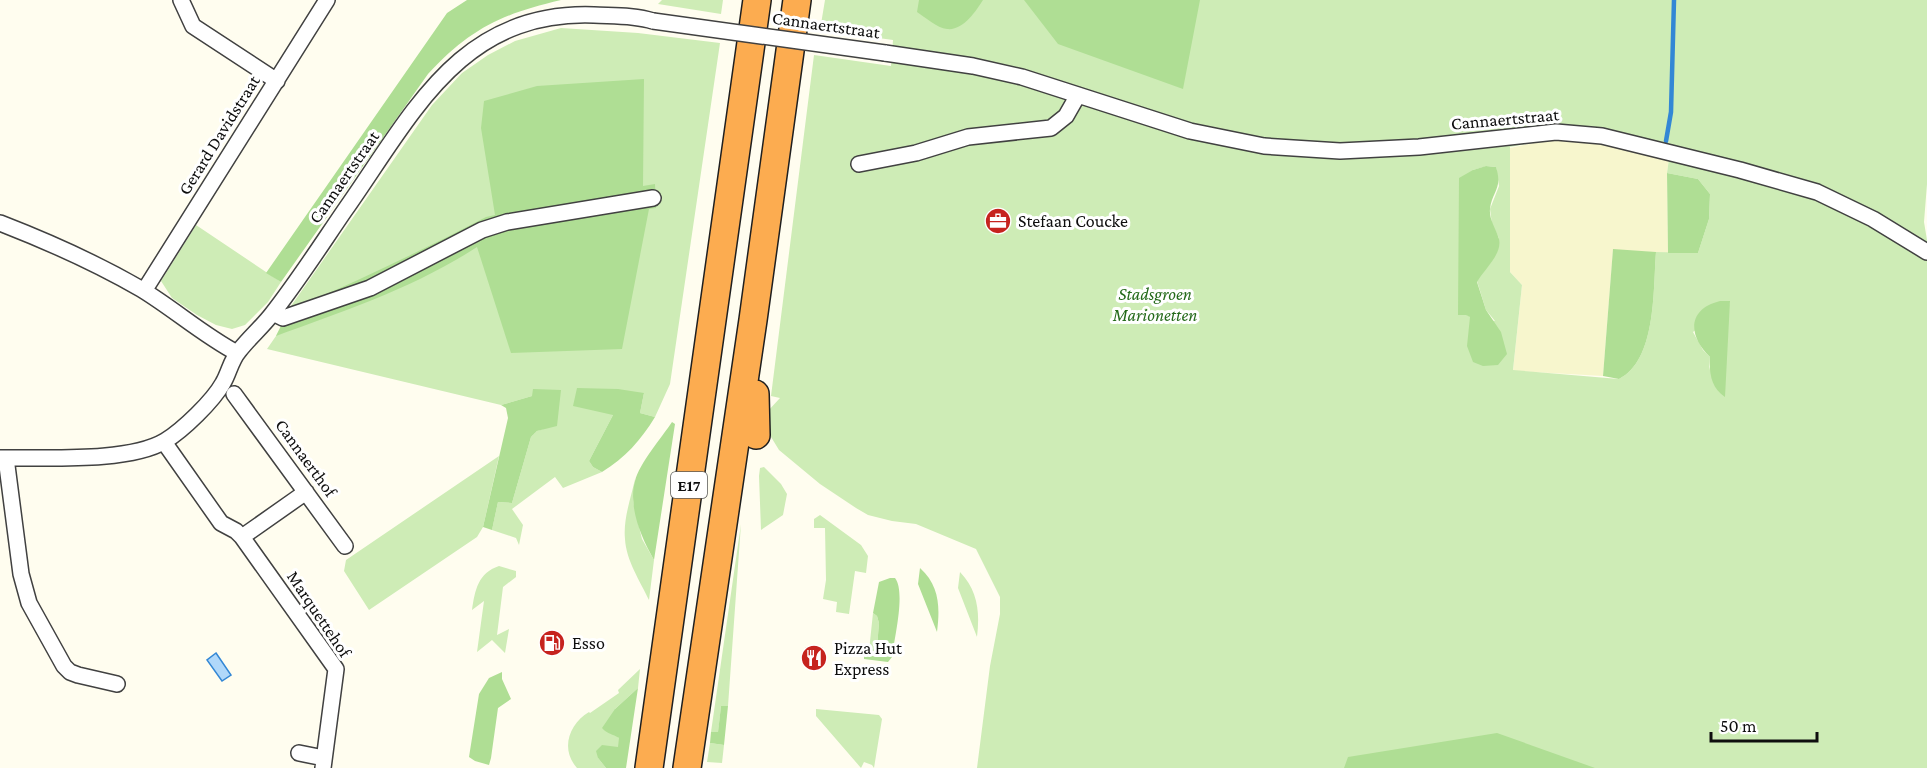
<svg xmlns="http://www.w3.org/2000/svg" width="1927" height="768" viewBox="0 0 1927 768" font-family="'Crimson Pro',serif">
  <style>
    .farmland { fill: #f7f6cd }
    .green { fill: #ceecb6; fill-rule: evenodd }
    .forest { fill: #afde94 }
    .water { fill: #b0d8fa; stroke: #3387d5; stroke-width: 1.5 }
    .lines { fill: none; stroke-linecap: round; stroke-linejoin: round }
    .stream { stroke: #3387d5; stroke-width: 4.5 }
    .minor-casing { stroke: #414141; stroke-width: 18 }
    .motorway-casing { stroke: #1f1f1f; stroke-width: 30 }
    .minor { stroke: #fff; stroke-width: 15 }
    .motorway { stroke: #fcac50; stroke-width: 27 }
    .minor-bridge-casing { stroke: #414141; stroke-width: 18; stroke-linecap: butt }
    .minor-bridge { stroke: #fff; stroke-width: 15 }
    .labels { text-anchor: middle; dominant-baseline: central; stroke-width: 6; stroke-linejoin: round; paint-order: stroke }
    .shield { fill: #fff; stroke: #565656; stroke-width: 1.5 }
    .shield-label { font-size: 16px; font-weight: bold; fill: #0e0e0e }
    .street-label { font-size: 18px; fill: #0e0e0e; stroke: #fff }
    .poi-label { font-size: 18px; fill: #0e0e0e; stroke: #fff; text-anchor: start }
    .park-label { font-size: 18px; font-style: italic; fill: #246a1a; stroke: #fff }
  </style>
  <rect width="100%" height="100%" fill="#fffdef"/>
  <path class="farmland" d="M1542 141H1585L1621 147 1669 159 1667 173 1668 253 1613 250 1603 376 1513 371 1522 285 1510 272V148Z"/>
  <path class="green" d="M662 0H723L721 14 658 4Z
    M825 0H1927V184L1924 222 1927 240V768H977L990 666 1000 614V597L976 549 916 524 892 521 868 515 856 508 820 484 779 450 768 432 767 412 780 398 771 396 814 55 891 66 893 40 820 30ZM1542 141H1585L1621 147 1669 159 1667 173 1698 179 1710 194 1709 219 1698 253 1656 252C1653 288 1657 360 1619 379L1513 370 1522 285 1510 272V147ZM1487 166 1496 167 1499 186 1490 209 1492 224 1499 238 1477 281 1486 310 1495 321 1471 317 1467 315 1473 170ZM1730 302 1709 370 1710 357 1703 350 1693 332Z
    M561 28 638 33 720 43 670 384 655 417 640 413 644 393 613 415 589 461 593 467 602 472 563 488 555 477 512 509 523 525 519 545 516 538 492 530 498 502 512 503 531 437 537 431 546 428 532 396 501 405 267 349 276 336 291 306 432 105 462 73 488 55 515 41Z
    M196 225 281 282 268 302 245 325 232 329 216 325 197 315 172 298 161 281Z
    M499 456 483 527 477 537 369 610 344 571 346 560Z
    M764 467 781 484 787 494 783 515 761 530 759 476 760 468Z
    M635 479 633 502 642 539 654 560 649 600C640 581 626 560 625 539 623 519 631 498 635 479Z
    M820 515 861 545 868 556 866 573 855 571 849 614 836 612 837 602 823 599 826 580 825 528H814V519Z
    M741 524 728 706H721L718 733 711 732Z
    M499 566 516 571V577L503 587 497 635 509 629 505 653 492 640 477 652 484 601 472 610C475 590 478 573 499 566Z
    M960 572C978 591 980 612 977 637L958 588Z
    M873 613 877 616 879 623 877 647 869 651Z
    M640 669 638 688 615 709 614 734 619 738V747L598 758 606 768H577C560 749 569 724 589 712L590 713 619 693 618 690Z
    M816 709 879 715 882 719 874 768 872 765 864 762 861 768 816 716Z
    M710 743 724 745 722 763 707 762Z"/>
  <path class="forest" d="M467 0H561C501 14 470 29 428 74L281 282 266 273 447 13Z
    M919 0H983C976 11 963 31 947 29 937 28 925 17 917 12Z
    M1024 0H1200L1183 89 1058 44Z
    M644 79 643 186 655 184 656 208 649 209 622 349 511 353 477 247C416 287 344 311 276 336L291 306C315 300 338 289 360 279 403 259 444 239 486 217L495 215 481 128 484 101 537 86Z
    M1486 166 1496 167C1503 189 1492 191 1490 209 1489 219 1495 227 1498 236 1505 252 1485 268 1477 282L1486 310 1501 332 1507 354 1498 365 1483 366 1473 362 1467 346 1470 317 1466 315H1458L1459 178 1473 170Z
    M1667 173 1698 179 1710 194 1709 219 1698 253H1668Z
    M1613 249 1656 252C1653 288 1657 360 1619 379L1603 376Z
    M1720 301H1730L1725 397C1711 388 1709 373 1710 357 1688 336 1687 309 1720 301Z
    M577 388 618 389 644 393 640 413 655 417C641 440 625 458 602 472L593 467 589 461 613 415 573 406Z
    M533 389 561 390 557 426 537 431 531 437 512 503 498 502 492 530 483 527 508 418 506 408 501 405 532 396Z
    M672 422 675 424 654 560C641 537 628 507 635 481 639 464 662 437 672 422Z
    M920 568C940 586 940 608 937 632L918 584Z
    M890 578H895C906 592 894 639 892 657L888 662 864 659V653L877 647 879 623 877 616 873 613 879 582Z
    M502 672V679L511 699 498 708 491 758 489 765 475 761 469 757 479 694 489 678Z
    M638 688 626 768H606L598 758 596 751 602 745 618 747 619 738C613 734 607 734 602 728L615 709Z
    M721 706H728L724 745 710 743 711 732H718Z
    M1497 733 1595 768H1344L1348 757Z"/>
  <path class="water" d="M216 653 231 675 222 681 207 660Z"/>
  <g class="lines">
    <path class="stream" d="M1666 141 1671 112 1674 0"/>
    <g class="minor-casing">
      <path id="minor" d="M181 0 193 26 277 81
        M885 53 973 66 1022 77 1190 131 1264 146 1340 151 1419 147 1556 132 1602 136 1740 170 1817 192 1873 219 1927 252
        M859 164 916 153 968 137 1051 128 1066 116 1078 95
        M0 223C49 242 96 263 141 289 174 309 203 335 237 353
        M144 291 327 0
        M273 313 283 318 370 288 482 230 507 222 653 198
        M234 394 345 546
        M164 442 221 523 236 531 242 537 306 492
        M0 458C44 457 128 463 165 441 183 430 213 401 223 383 229 373 231 360 239 351 249 338 262 327 272 314 298 281 321 245 345 210 412 115 460 10 594 15 614 16 634 15 653 21
        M6 458 21 574 29 603 64 666 70 672 78 675 117 684
        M242 537 336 669 323 768
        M299 753 324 758"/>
    </g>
    <g class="motorway-casing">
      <path id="motorway" d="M755 394 756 435
        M649 768 757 0
        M687 768 753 320 797 0"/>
    </g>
    <use href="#minor" class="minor"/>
    <use href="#motorway" class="motorway"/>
    <g class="minor-bridge-casing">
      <path id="minor-bridge" d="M653 21 885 53"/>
    </g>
    <use href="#minor-bridge" class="minor-bridge"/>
  </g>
  <defs>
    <g id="office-disc" transform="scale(1.35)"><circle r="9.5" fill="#c6231e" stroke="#fff"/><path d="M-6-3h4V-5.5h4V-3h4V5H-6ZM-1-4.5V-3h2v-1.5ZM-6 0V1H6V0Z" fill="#fff"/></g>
    <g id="fuel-disc" transform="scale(1.35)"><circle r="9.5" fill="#c6231e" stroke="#fff"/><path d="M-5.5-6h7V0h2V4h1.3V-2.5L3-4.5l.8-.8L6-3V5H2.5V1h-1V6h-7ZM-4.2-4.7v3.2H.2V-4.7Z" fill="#fff"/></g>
    <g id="restaurant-disc" transform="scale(1.35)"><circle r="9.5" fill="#c6231e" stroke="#fff"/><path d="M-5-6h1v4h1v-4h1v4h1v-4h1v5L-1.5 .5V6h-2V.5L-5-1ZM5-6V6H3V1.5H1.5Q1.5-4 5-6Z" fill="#fff"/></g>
  </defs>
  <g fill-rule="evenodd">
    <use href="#office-disc" x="998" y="221"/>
    <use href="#fuel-disc" x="552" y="643"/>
    <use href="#restaurant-disc" x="814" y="658"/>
  </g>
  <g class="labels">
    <rect class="shield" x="671" y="472" width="36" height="26" rx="4.5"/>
    <g class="shield-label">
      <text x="689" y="485">E17</text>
    </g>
    <g class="street-label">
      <text transform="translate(826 25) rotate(8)">Cannaertstraat</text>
      <text transform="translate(1505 119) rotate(-5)">Cannaertstraat</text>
      <text transform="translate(219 135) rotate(-58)">Gerard Davidstraat</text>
      <text transform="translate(344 177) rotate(-55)">Cannaertstraat</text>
      <text transform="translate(306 458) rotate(54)">Cannaerthof</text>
      <text transform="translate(319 614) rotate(56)">Marquettehof</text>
    </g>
    <g class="poi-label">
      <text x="1018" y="221">Stefaan Coucke</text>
      <text x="572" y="643">Esso</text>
      <text x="834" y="648">Pizza Hut<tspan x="834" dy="21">Express</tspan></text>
    </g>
    <g class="park-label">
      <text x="1155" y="294">Stadsgroen<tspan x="1155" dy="21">Marionetten</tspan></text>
    </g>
  </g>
  <path d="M1711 732v9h106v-9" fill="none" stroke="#0e0e0e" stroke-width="3"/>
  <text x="1720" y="732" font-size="18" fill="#0e0e0e" stroke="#ffffff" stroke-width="4.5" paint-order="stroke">50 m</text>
</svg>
